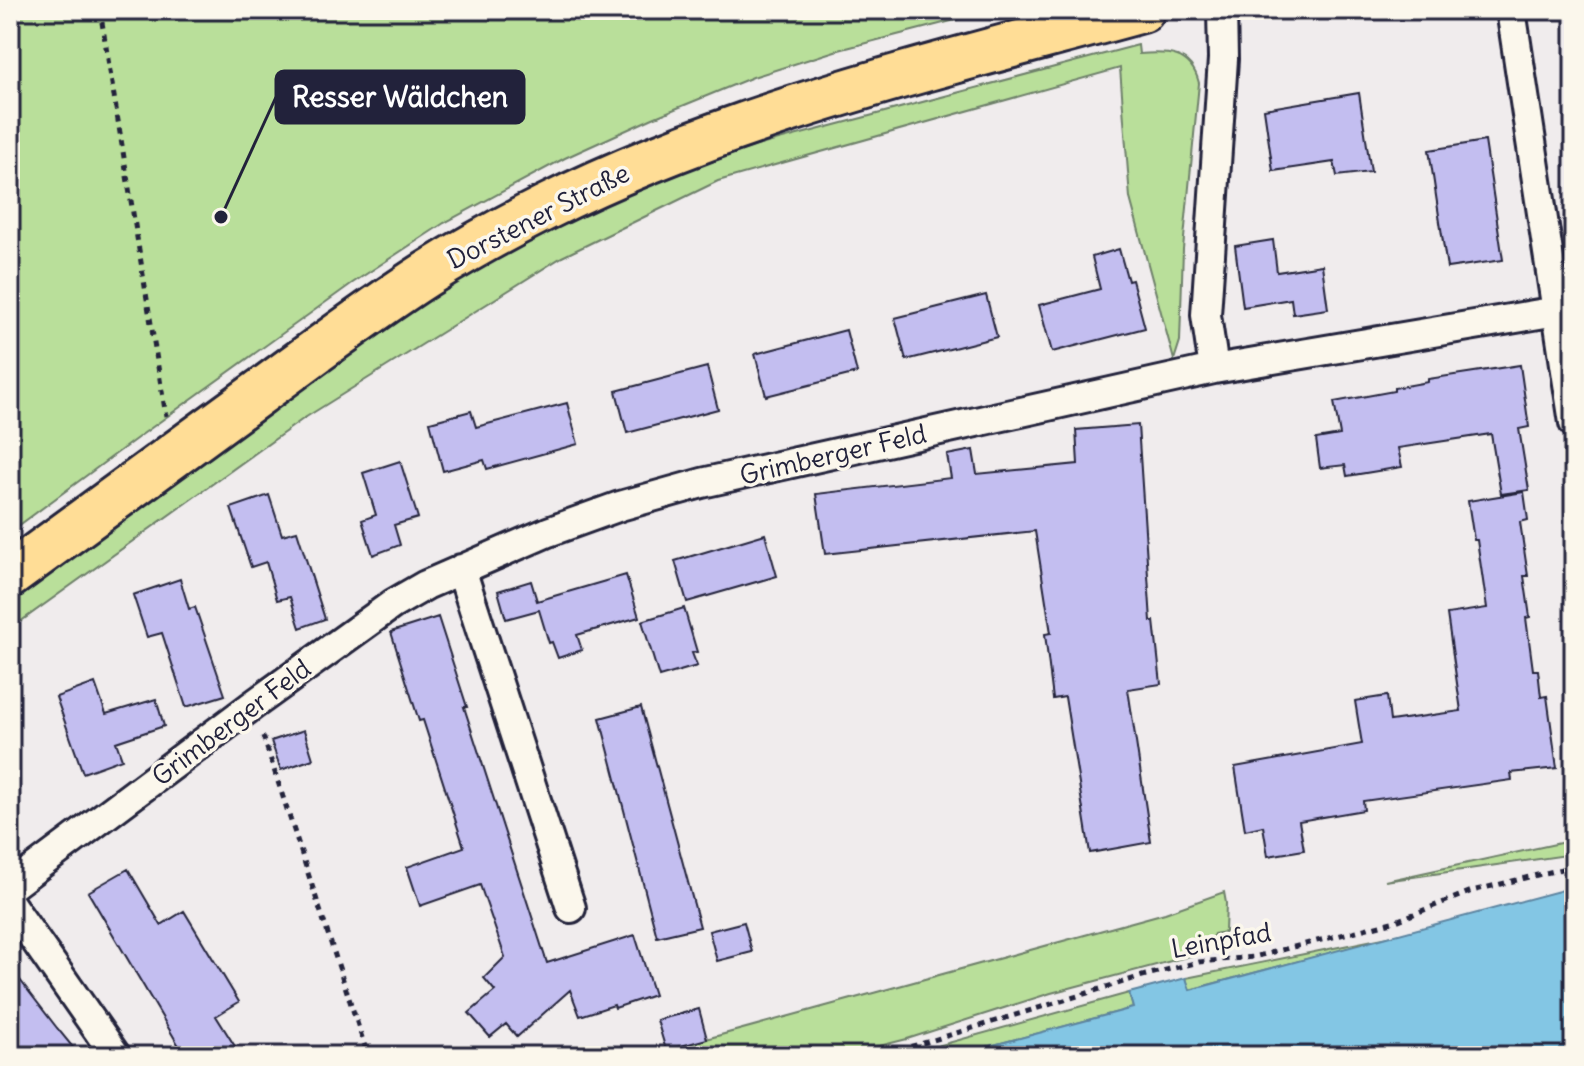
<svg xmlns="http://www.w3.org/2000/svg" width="1584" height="1066" viewBox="0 0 1584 1066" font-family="Delius,sans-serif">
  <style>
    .green { fill: #b9df9a; stroke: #6e806a; stroke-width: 2 }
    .water { fill: #83c6e4; stroke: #5c84a0; stroke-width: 2 }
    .building { fill: #c3bef0; stroke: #22223b; stroke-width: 2 }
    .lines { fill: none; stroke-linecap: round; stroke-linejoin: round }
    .minor-casing { stroke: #22223b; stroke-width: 34 }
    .primary-casing { stroke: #22223b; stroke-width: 50 }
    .path { stroke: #22223b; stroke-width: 5; stroke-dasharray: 6 6; stroke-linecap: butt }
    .minor { stroke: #fbf7ec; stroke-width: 28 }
    .primary { stroke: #ffdd96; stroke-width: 44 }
    .labels { text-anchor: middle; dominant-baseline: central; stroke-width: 7; stroke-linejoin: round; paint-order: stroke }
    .street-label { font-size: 26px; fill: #22223b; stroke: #fbf7ec }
    .leader { fill: none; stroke: #22223b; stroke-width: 3 }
    .callout-dot { fill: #22223b; stroke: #fbf7ec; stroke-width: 3 }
    .callout { fill: #22223b; stroke: #22223b; stroke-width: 3 }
    .callout-label { font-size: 28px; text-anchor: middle; font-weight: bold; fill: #fff }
  </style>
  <rect width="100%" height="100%" fill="#f0eced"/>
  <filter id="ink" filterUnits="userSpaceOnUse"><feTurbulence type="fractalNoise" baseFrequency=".0125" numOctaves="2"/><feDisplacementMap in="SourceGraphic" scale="16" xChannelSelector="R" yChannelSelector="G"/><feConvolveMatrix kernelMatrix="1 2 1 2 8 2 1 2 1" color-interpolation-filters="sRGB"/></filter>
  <g filter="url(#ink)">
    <path class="green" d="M10 10H994L835 51 753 77 653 118 565 158 444 223 351 284 140 436 10 532Z
      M1138 45 1139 54C1167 52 1191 51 1199 83L1183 249 1180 341 1174 360 1130 198 1120 68 718 181 562 257 303 419 10 629V599L332 363 407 313 496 256 529 238 658 180 756 146Z
      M1574 840V854L1385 881Z
      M1224 892 1226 903 1225 932 1214 934 1205 952 1051 993 907 1039 840 1056H644L1165 913Z
      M1398 935 1189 990 1186 978Z
      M1129 993 1133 1008 952 1056H901Z"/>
    <path class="water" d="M1574 887V1056H952L1133 1008 1129 993 1186 978 1190 990Z"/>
    <path class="building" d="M1359 93 1371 172 1337 176 1334 162 1273 171 1264 109Z
      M1485 141 1503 260 1447 268 1429 150Z
      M1273 240 1277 272 1322 265 1328 309 1293 314 1291 299 1243 307 1235 246Z
      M1119 249 1128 281 1132 280 1145 328 1052 352 1039 305 1100 289 1092 257Z
      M986 295 997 337 906 360 895 318Z
      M846 330 857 373 766 396 755 354Z
      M1520 365 1529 427 1519 429 1529 490 1501 494 1491 434 1398 448 1402 467 1347 476 1345 465 1320 468 1316 439 1340 435 1334 402 1394 391V388L1428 382V379Z
      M707 367 718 409 627 433 616 391Z
      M567 403 578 444 487 469 484 460 443 471 430 422 471 411 476 427Z
      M1138 425 1151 621H1154L1161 684 1128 689 1151 842 1090 853 1065 697 1053 699 1045 634 1051 633 1035 531 825 554 816 494 951 478 947 455 973 450 977 474 1078 464 1076 430Z
      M400 461 418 518 394 525 400 545 373 555 362 520 376 515 363 473Z
      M1524 492 1528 520 1520 522 1528 576H1524L1530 617 1526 618 1533 670H1538L1541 697 1547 696 1557 768 1511 773 1512 780 1363 801 1364 810 1299 821 1304 850 1268 856 1263 826 1245 830 1235 767 1362 744 1355 701 1387 696 1390 721 1461 711 1447 614 1487 608 1477 540H1474L1468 501Z
      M269 495 282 535 297 531 325 619 300 628 290 597 277 600 266 562 251 567 231 508Z
      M765 534 777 576 687 602 675 561Z
      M626 575 639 617 577 635 582 650 558 658 552 642 549 643 539 610 506 619 498 591 531 581 537 601Z
      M180 579 189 609 195 607 225 695 186 707 162 633 147 637 133 595Z
      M684 608 697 652 692 653 697 666 659 677 642 621Z
      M438 617 467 707H464L547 963 635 935 654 995 615 1008 614 1005 580 1016 570 990 517 1037 506 1024 490 1037 469 1013 495 991 484 978 505 957 480 885 420 906 407 867 464 847 423 720 419 721 391 632Z
      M95 683 106 714 156 699 164 726 116 742 122 759 83 773 56 697Z
      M641 707 700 927 657 937 600 718Z
      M304 730 313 759 281 770 271 741Z
      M128 869 161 925 184 911 239 1002 216 1016 241 1056H185L88 892Z
      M744 922 752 952 717 961 709 931Z
      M10 967 57 1028 80 1056H10Z
      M699 1009 707 1039 666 1050 657 1020Z"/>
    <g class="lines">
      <g class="minor-casing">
        <path id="minor" d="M1511 10 1574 423
          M1214 369 1206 315 1223 59 1222 10
          M461 569 571 908
          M10 887 253 705 393 604 426 585 548 532 620 506 702 483 1214 369 1557 311
          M10 904 116 1056"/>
      </g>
      <g class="primary-casing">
        <path id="primary" d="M10 575C93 514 176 453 259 393 314 353 369 311 427 274 465 250 505 228 545 208 734 113 938 66 1142 10"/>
      </g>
      <path class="path" d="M100 10 166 416
        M263 736 368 1056
        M876 1056 927 1042 1146 975 1199 962 1254 957 1396 921 1472 891 1574 866"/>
      <use href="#minor" class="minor"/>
      <use href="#primary" class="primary"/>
    </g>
  </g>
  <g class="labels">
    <g class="street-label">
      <text transform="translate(538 216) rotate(-27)">Dorstener Straße</text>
      <text transform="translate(833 454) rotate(-13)">Grimberger Feld</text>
      <text transform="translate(231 722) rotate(-37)">Grimberger Feld</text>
      <text transform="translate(1221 940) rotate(-10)">Leinpfad</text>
    </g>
  </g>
  <path class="leader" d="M221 217L276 97"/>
  <circle class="callout-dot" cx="221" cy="217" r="8"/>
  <rect class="callout" x="276" y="71" width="248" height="52" rx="8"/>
  <g class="callout-label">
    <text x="400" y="107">Resser Wäldchen</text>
  </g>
  <rect width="1584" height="1066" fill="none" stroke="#fbf7ec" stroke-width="40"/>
  <rect x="20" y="20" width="1544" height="1026" fill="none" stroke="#22223b" stroke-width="3" filter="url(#ink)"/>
</svg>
